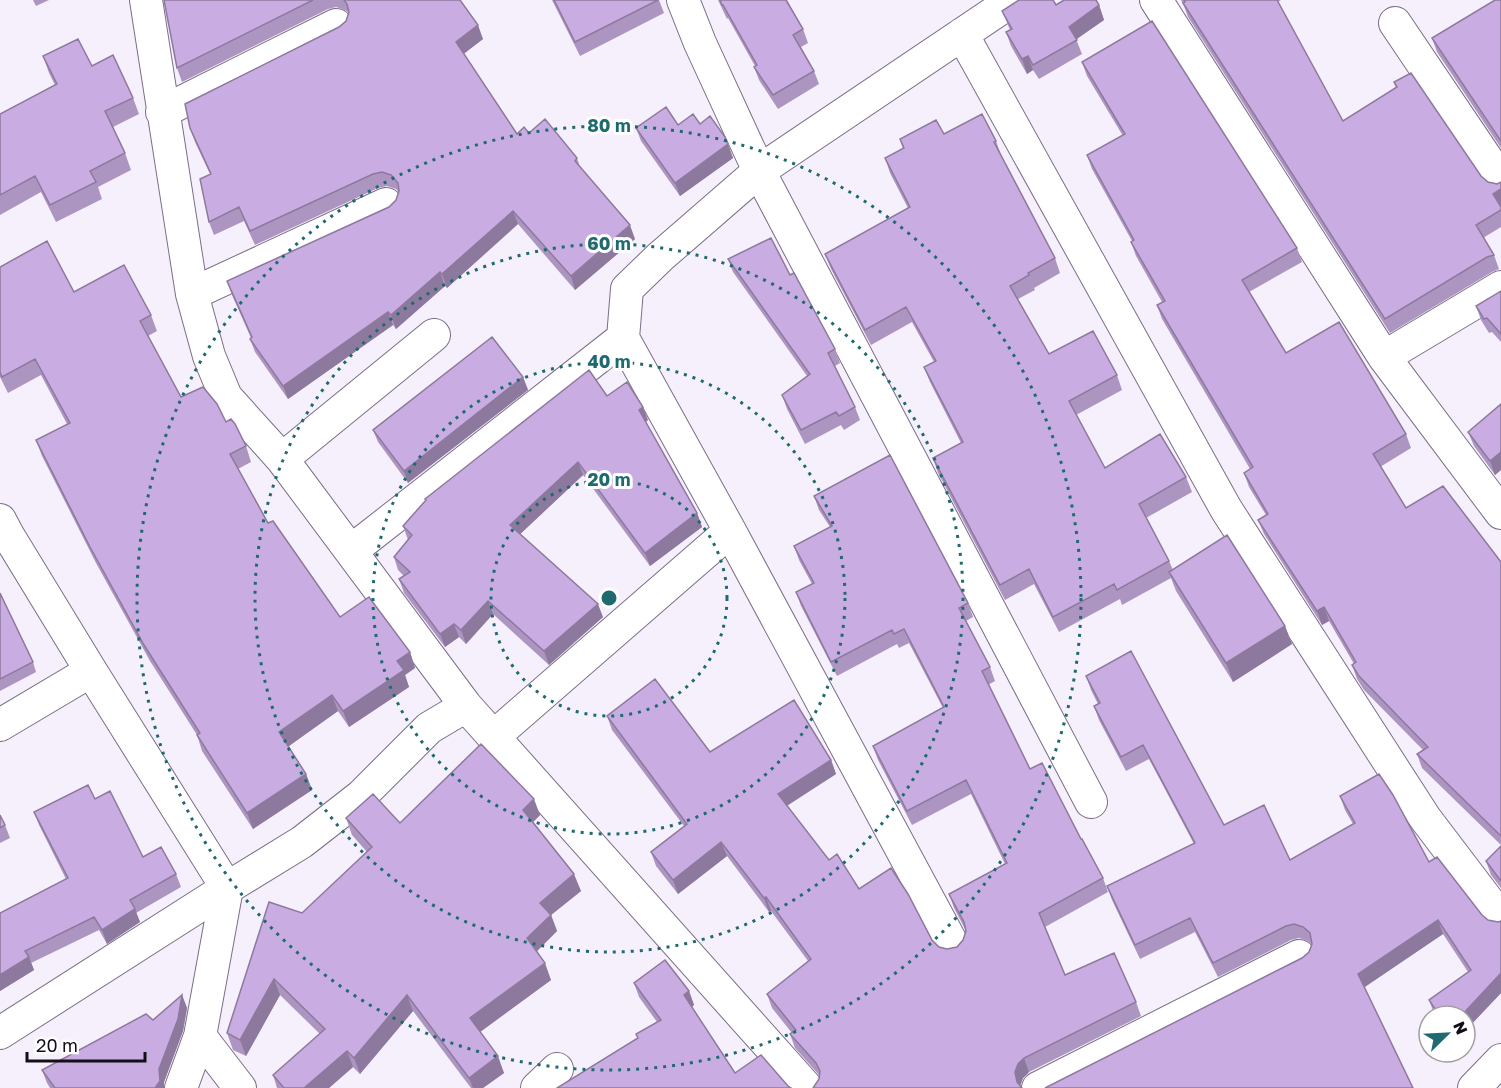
<svg xmlns="http://www.w3.org/2000/svg" width="1501" height="1088" viewBox="0 0 1501 1088" font-family="'Golos Text',sans-serif">
  <style>
    .lines { fill: none; stroke-linecap: round; stroke-linejoin: round }
    .minor-casing { stroke: #7b6e87; stroke-width: 34 }
    .minor { stroke: #fff; stroke-width: 32 }
    .wall { fill: #ad95c2 }
    .shaded-wall { fill: #8d799e }
    .building { fill: #c9ade2; stroke: #8d799e; stroke-width: 1.5 }
    .ring { fill: none; stroke: #1e6a6f; stroke-width: 3; stroke-dasharray: 3 6 }
    .centre { fill: #1e6a6f; stroke: #fff; stroke-width: 3 }
    .ring-label { font-size: 18px; text-anchor: middle; font-weight: bold; fill: #1e6a6f; stroke: #fff; stroke-width: 6; stroke-linejoin: round; paint-order: stroke }
  </style>
  <rect width="100%" height="100%" fill="#f6f0fc"/>
  <g class="lines">
    <g class="minor-casing">
      <path id="minor" d="M146 0 192 294 209 356 226 397 282 459 466 706 807 1088
        M683 0 700 43 759 171 1091 802
        M1156 0 1384 357
        M1395 23 1501 180
        M962 34 1226 509 1425 818 1501 918
        M162 112 336 25
        M1501 287 1384 357 1501 513
        M192 294 386 204
        M623 338 730 531 953 945
        M282 459 434 335
        M0 520 8 535 91 671 227 888 200 1036 181 1088
        M351 551 623 338 627 289 660 257 759 171 1013 0
        M0 725 91 671
        M493 737 730 531
        M0 1033 227 888 302 842 361 796 429 728 466 706
        M200 1036 240 1088
        M537 1088 557 1069
        M1038 1088 1299 956
        M1474 1088 1501 1060"/>
    </g>
    <use href="#minor" class="minor"/>
  </g>
  <path class="wall" d="M33 0H49L36 6Z
    M164 0H460L483 39 463 54 517 134 529 133 577 158 580 167 635 239 575 290 518 224 447 288 445 286 396 329 393 325 288 399 255 352 250 339 251 338 232 295 227 281 389 207 396 200 399 192 396 189 387 186 378 188 255 245 244 221 214 235 209 222 210 174 195 142 190 128 339 27 346 21 349 13 345 10 336 7 328 9 182 82 177 68Z
    M552 0H659L664 13 580 56Z
    M718 0H787L803 29 808 43 801 47 814 71 819 84 778 109 759 80 754 67 755 66 728 18 727 19Z
    M1181 0H1281L1278 2 1343 121 1396 88 1394 82 1501 207V227L1483 238 1494 255 1499 269 1492 272 1390 333 1188 17 1184 6Z
    M1501 0V148L1437 52 1432 38Z
    M1056 5H1099L1104 20 1076 39 1082 54 1039 79 1033 70 1027 74 1011 46 1006 32 1010 30 1002 11Z
    M43 56 92 66 133 98 139 114 113 127 125 153 131 170 98 187 102 199 56 222 41 192 0 215V114L55 85 49 73Z
    M1082 62 1297 248 1302 262 1249 292 1286 353 1406 434 1411 448 1380 467 1406 508 1501 562V845L1422 768 1417 754 1423 750 1364 690 1357 679 1352 665 1354 664 1329 621 1322 625 1264 534 1258 520 1266 515 1249 487 1244 473 1250 469 1162 319 1157 305 1162 302 1136 256 1131 242 1132 241 1092 169 1087 155 1123 136 1087 76Z
    M678 125 728 144 733 158 680 196 641 141 636 128Z
    M944 134 996 141 1001 155 1055 258 1060 273 1034 288 1035 290 1018 299 1049 354 1117 375 1122 390 1076 415 1105 468 1186 477 1192 492 1146 518 1169 561 1173 570 1285 626 1292 644 1233 682 1176 591 1171 578 1122 605 1120 599 1059 632 1034 584 1005 600 938 473 933 458 961 443 930 382 924 367 934 362 912 322 871 345 831 269 825 254 908 208 890 173 885 158 903 149 900 139Z
    M728 259 790 275 835 349 840 363 835 366 855 407 860 420 844 430 841 425 805 444 787 409 782 395 807 376 733 272Z
    M0 267 74 292 151 315 157 331 148 336 181 397 226 422 246 446 251 462 238 469 268 523 340 617 410 652 415 668 405 675 409 687 349 727 338 711 288 746 306 774 312 790 253 829 202 751 197 735 150 661 96 563 42 456 36 440 67 424 41 375 8 393 0 377Z
    M1501 291V342L1492 332 1489 333 1481 320 1476 306Z
    M523 377 528 390 408 483 378 442 373 430Z
    M607 396 648 420 646 422 697 513 702 527 650 566 583 475 520 534 603 617 549 665 493 614 466 644 459 637 445 647 404 593 399 579 404 576 398 570 394 557 408 540 403 526Z
    M1501 404V470L1495 475 1474 446 1468 432Z
    M814 496 968 603 973 617 966 621 990 667 995 681 988 685 1030 769 1081 839 1103 878 1108 892 1045 927 1065 975 1136 1002 1141 1016 1029 1072 1023 1078 1020 1086 819 1079V1075L795 1048 790 1034 792 1033 772 1008 767 994 808 961 771 911 769 912 727 856 678 894 656 866 651 852 684 826 612 730 607 716 710 752 831 760 836 774 787 806 829 860 859 889 932 940 939 947 947 949 957 947 963 940 966 931 954 908 949 894 1005 864 971 794 912 825 878 760 873 746 943 708 909 643 899 648 897 644 837 676 801 606 796 592 812 584 799 560 794 546 830 527 819 510Z
    M0 593 33 662 36 672 0 691Z
    M1086 676 1224 825 1290 860 1353 824 1345 810 1340 796 1429 862 1482 915 1488 920 1498 922 1501 921V993L1465 1031V1016H1435L1429 1000 1468 972 1443 934 1365 987 1302 958 1309 952 1312 944 1308 941 1299 938 1291 940 1218 977 1195 932 1140 959 1112 900 1107 886 1194 844 1149 759 1126 771 1099 720 1094 706 1098 704 1091 690Z
    M95 799 143 857 176 874 181 887 136 913 140 922 107 944 99 930 31 963 34 970 0 991V913L66 879 39 825 34 812Z
    M0 815 5 825 10 838 0 843Z
    M540 815 533 822 581 891 551 915 557 931 537 951 551 980 480 1032 504 1073 483 1088H471L413 1011 360 1074 353 1067 329 1088H277L273 1075 320 1034 280 995 246 1056 233 1050 227 1033 302 913 367 852 352 835 346 818 400 823Z
    M1501 846V888L1491 875 1486 861Z
    M634 983 689 991 694 1005 692 1007 735 1073 788 1086 557 1088 638 1038 636 1034 657 1022 639 997Z
    M182 995 187 1008 183 1031 164 1082V1088H50L47 1083 42 1070 153 1020Z"/>
  <path class="shaded-wall" d="M1099 5 1104 20 1074 41 1069 27Z
    M478 25 483 39 461 56 456 42Z
    M1028 56 1033 70 1027 74 1022 59Z
    M728 144 733 158 680 196 675 183Z
    M1501 189V206L1493 194Z
    M513 211 518 224 447 288 442 274Z
    M630 225 635 239 575 290 571 276Z
    M440 272 445 286 396 329 391 315Z
    M388 312 393 325 288 399 283 386Z
    M523 377 528 390 408 483 404 471Z
    M643 407 648 420 644 423 639 410Z
    M1501 452V470L1495 475 1490 461Z
    M578 462 583 475 515 539 510 525Z
    M697 513 702 527 650 566 645 553Z
    M488 601 493 614 466 644 461 630Z
    M598 604 603 617 549 665 544 651Z
    M1324 607 1329 621 1322 625 1317 611Z
    M454 624 459 637 445 647 440 634Z
    M1285 626 1292 644 1233 682 1226 663Z
    M410 652 415 668 405 675 409 687 349 727 343 711 397 661Z
    M332 695 338 711 285 749 279 732Z
    M831 760 836 774 783 808 778 794Z
    M306 774 312 790 253 829 247 813Z
    M534 799 540 815 529 826 523 810Z
    M721 842 727 856 678 894 673 880Z
    M574 874 581 891 551 915 557 931 533 955 527 938 540 903Z
    M766 897 771 911 769 912 764 898Z
    M135 909 140 922 107 944 102 930Z
    M1438 920 1443 934 1363 988 1358 974Z
    M29 957 34 970 0 991V975Z
    M545 963 551 980 476 1035 470 1018Z
    M1501 973V993L1465 1031V1016H1461Z
    M274 979 280 995 246 1056 240 1040Z
    M689 991 694 1005 689 1009 684 995Z
    M182 995 187 1008 183 1031 164 1082V1088H155L159 1069Z
    M407 995 413 1011 360 1074 354 1058Z
    M347 1051 353 1067 329 1088H304Z
    M498 1056 504 1073 483 1088H473L469 1078Z
    M1024 1058 1029 1072 1023 1078 1020 1086 1017 1082 1015 1072 1018 1064Z"/>
  <path class="building" d="M164 0H313L177 68Z
    M344 0H460L478 25 456 42 517 134 524 127 529 133 545 119 577 158 575 161 630 225 571 276 513 211 442 274 440 272 391 315 388 312 283 386 250 339 252 337 227 281 389 207 396 200 399 191 398 183 391 175 382 172 373 174 250 231 239 207 209 222 200 179 211 174 190 128 185 104 339 27 346 21 349 12 347 4Z
    M554 0H658L575 42Z
    M720 0H786L803 29 793 35 814 71 773 95 754 67 757 65 723 5H722Z
    M1019 0H1053L1056 5 1064 0H1096L1099 5 1069 27 1077 40 1033 65 1028 56 1022 59 1006 32 1012 29 1002 11Z
    M1184 0H1277L1343 121 1397 87 1394 82 1411 73 1481 176 1488 182 1497 184 1501 182V189L1493 194 1501 207V210L1476 225 1494 255 1487 257 1385 319 1183 3 1185 2Z
    M1495 0H1501V141L1432 38Z
    M1152 21 1297 248 1242 280 1286 353 1339 322 1406 434 1373 454 1406 508 1443 486 1501 562V836L1417 754 1428 747 1359 676 1352 665 1356 662 1324 607 1317 611 1258 520 1268 514 1244 473 1253 467 1157 305 1165 301 1131 242 1134 240 1087 155 1125 134 1082 62Z
    M78 39 92 66 113 55 133 98 105 111 125 153 90 171 96 182 50 205 35 176 0 195V114L57 84 43 56Z
    M666 107 678 125 693 114 700 124 710 116 725 137 728 144 675 183 636 128Z
    M982 114 996 141 994 142 1055 258 1028 273 1029 275 1010 286 1049 354 1093 331 1117 375 1069 401 1105 468 1160 434 1186 477 1139 504 1169 561 1117 590 1114 584 1053 617 1029 569 1000 585 933 458 963 442 924 367 936 361 906 307 865 330 825 254 910 207 885 158 904 148 900 139 936 120 944 134Z
    M771 238 790 275 794 273 835 349 828 353 855 407 839 416 836 412 801 430 782 395 810 374 728 259Z
    M47 241 74 292 124 265 151 315 140 321 181 397 203 387 217 404 226 422 231 419 235 424 246 446 230 454 268 523 273 521 340 617 369 597 410 652 397 661 404 670 343 711 332 695 279 732 306 774 247 813 197 735 200 733 144 645 90 547 36 440 70 423 35 359 2 377 0 372V267Z
    M1501 291V334L1487 318 1484 319 1476 306Z
    M492 337 523 377 404 471 373 430Z
    M589 370 607 396 627 382 643 407 639 410 697 513 645 553 578 462 510 525 598 604 544 651 488 601 461 630 454 624 440 634 399 579 410 572 394 557 412 535 403 526 426 500 425 499Z
    M1501 404V452L1490 461 1468 432Z
    M890 455 968 603 959 608 990 667 982 671 1030 769 1042 763 1081 839H1082L1103 878 1039 913 1065 975 1114 953 1136 1002 1024 1058 1018 1064 1015 1072 1017 1082 1022 1088H813L819 1079 820 1071 816 1063 790 1034 796 1030 767 994 811 959 766 897 764 898 721 842 673 880 651 852 687 824 607 716 655 679 710 752 794 700 831 760 778 794 829 860 837 854 859 889 891 868 908 894 932 940 939 947 947 949 957 947 963 940 966 931 964 922 949 894 1007 863 966 780 907 811 873 746 944 707 904 629 894 634 892 630 831 662 796 592 814 583 794 546 832 526 814 496Z
    M1227 535 1285 626 1226 663 1169 572Z
    M0 593 33 662 0 679Z
    M1131 651 1224 825 1264 805 1290 860 1355 823 1340 796 1379 774 1393 795 1429 862 1437 857 1482 915 1488 920 1498 922 1501 921V973L1461 1016H1440L1429 1000 1471 970 1438 920 1358 974 1413 1088H1045L1302 958 1309 952 1312 944 1310 933 1303 927 1294 924 1286 926 1213 963 1190 918 1135 945 1107 886 1195 843 1143 745 1121 757 1094 706 1100 703 1086 676Z
    M481 744 534 799 523 810 574 874 540 903 551 915 527 938 545 963 470 1018 498 1056 469 1078 407 995 354 1058 347 1051 304 1088H284L273 1075 325 1029 274 979 240 1040 227 1033 269 902 302 913 372 847 346 818 373 794 400 823Z
    M88 785 95 799 110 791 143 857 161 847 176 874 130 900 135 909 102 930 94 917 25 951 29 957 0 975V913L68 878 34 812Z
    M0 815 5 825 0 828Z
    M1501 846V881L1486 861Z
    M665 960 689 991 684 995 735 1073 761 1055 788 1086 791 1088H557L638 1038 636 1034 661 1020 634 983Z
    M182 995 178 1019 159 1069 160 1081 155 1088H55L42 1070 146 1014 153 1020Z"/>
  <g class="ring">
    <circle cx="609" cy="598" r="118"/>
    <circle cx="609" cy="598" r="236"/>
    <circle cx="609" cy="598" r="354"/>
    <circle cx="609" cy="598" r="472"/>
  </g>
  <circle cx="609" cy="598" r="9" class="centre"/>
  <g class="ring-label">
    <text x="609" y="132">80 m</text>
    <text x="609" y="250">60 m</text>
    <text x="609" y="368">40 m</text>
    <text x="609" y="486">20 m</text>
  </g>
  <g transform="translate(1447 1034) rotate(66)"><circle r="28" fill="#ffffff" stroke="#a19fa2" stroke-width="1.5"/>
  <path d="M0-4.5L10 22L0 15L-10 22Z" fill="#1e6a6f"/>
  <text y="-9" font-size="16" font-weight="bold" text-anchor="middle" fill="#130e17">N</text>
  </g>
  <path d="M27 1052v9h118v-9" fill="none" stroke="#130e17" stroke-width="3"/>
  <text x="36" y="1052" font-size="18" fill="#130e17" stroke="#ffffff" stroke-width="4.5" paint-order="stroke">20 m</text>
</svg>
